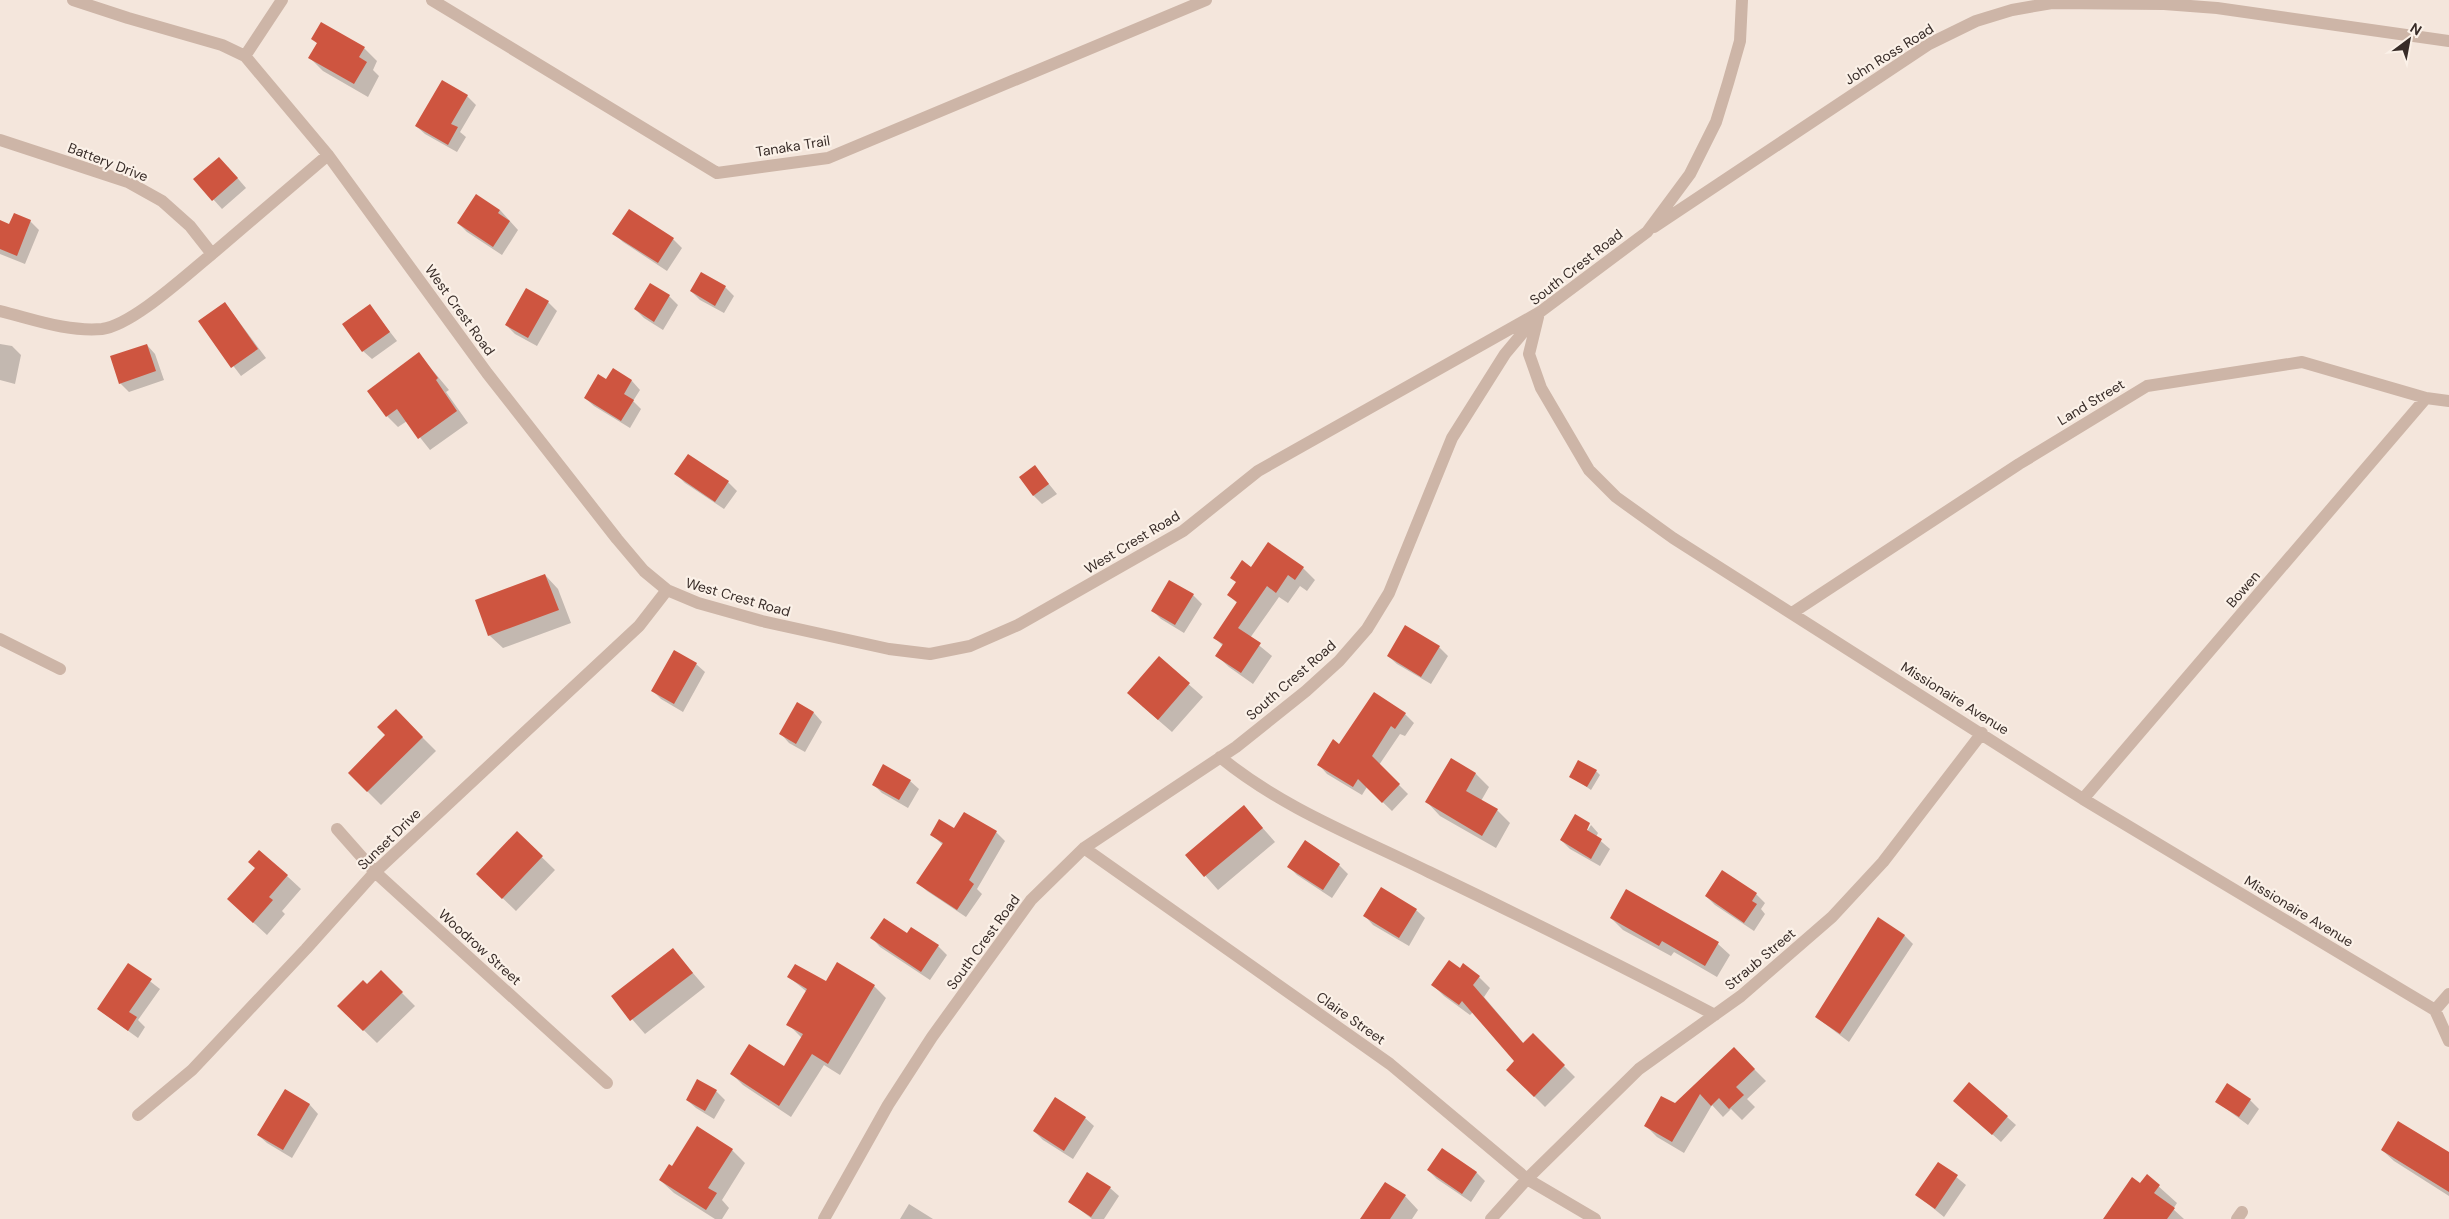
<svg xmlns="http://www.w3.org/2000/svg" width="2449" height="1219" viewBox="0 0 2449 1219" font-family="'DM Sans',sans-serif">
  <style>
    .shadow { fill: #0003 }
    .building { fill: #ce5540 }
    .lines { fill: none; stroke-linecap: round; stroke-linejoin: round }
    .minor { stroke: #cdb5a7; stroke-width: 12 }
    .labels { text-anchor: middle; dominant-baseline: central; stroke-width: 4.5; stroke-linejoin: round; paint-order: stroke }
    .street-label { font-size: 14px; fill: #382c28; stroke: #fbf1e8 }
  </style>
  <rect width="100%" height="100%" fill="#f4e6dc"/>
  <path class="shadow" d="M313 39 364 48 377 61 373 70 379 76 368 97 323 71 310 58 318 44Z
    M467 96 476 105 460 132 466 137 457 152 425 134 416 126Z
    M228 167 246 188 222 209 195 179Z
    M500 210 518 230 502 255 467 232 458 223Z
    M629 211 673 239 682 248 667 271 623 242 614 234Z
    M30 221 39 230 25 264 0 254V222L10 226Z
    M725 287 734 296 724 313 700 300 691 291Z
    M669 296 678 305 663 330 644 318 635 309Z
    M548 302 557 311 537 346 515 334 506 325Z
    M225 303 266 358 241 376 199 321Z
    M370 306 397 341 372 359 363 351Z
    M0 344 12 346 21 355 15 384 0 380Z
    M147 345 155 354 164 380 129 392 120 383Z
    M419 354 449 390 446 392 468 423 430 450 407 421 398 427 387 416Z
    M613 370 632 381 640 390 633 401 641 409 630 428 594 406 585 398 607 381Z
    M1035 467 1057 494 1042 504 1033 495Z
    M676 474 728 482 737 491 724 509 685 483Z
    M1303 568 1315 580 1307 591 1300 586 1288 603 1279 597 1250 638 1272 656 1253 684 1229 667 1217 656 1223 646 1215 638 1237 603 1229 595 1251 569Z
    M545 575 558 589 571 623 503 648 489 635Z
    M1193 595 1202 604 1184 633 1161 619 1152 610Z
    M1439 647 1448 656 1431 684 1397 664 1388 656Z
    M1159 658 1203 697 1172 732 1142 706Z
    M696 664 705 672 683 712 661 699 653 691Z
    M798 704 814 713 822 722 805 752 789 743 781 734Z
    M396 711 436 751 381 805 349 773 387 736Z
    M1405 714 1414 723 1405 736 1400 734 1379 765 1408 794 1392 811 1367 787 1362 795 1327 774 1319 765Z
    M1451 759 1476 774 1489 787 1481 801 1497 810 1510 823 1496 848 1440 816 1427 802Z
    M1596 771 1600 775 1591 790 1571 776Z
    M910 781 919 789 908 808 882 793 873 784Z
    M1244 807 1275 842 1218 890 1187 855Z
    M1575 816 1590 825H1588L1584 836 1591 825 1598 833 1596 837 1610 849 1600 866 1570 849 1561 840Z
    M954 830 996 832 1005 841 977 889 982 894 966 917 927 891 918 883 943 845 932 835Z
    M517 833 555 870 516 911 491 887Z
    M1305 842 1339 865 1348 874 1332 898 1297 875 1289 867Z
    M260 851 301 889 282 911 285 914 267 935 242 912Z
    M1722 872 1756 894 1765 903 1761 909 1765 914 1754 931 1715 905 1706 896Z
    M1416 910 1425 918 1409 946 1373 925 1365 916Z
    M1611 918 1718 944 1730 955 1717 977 1674 952 1671 956 1623 930Z
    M1878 919 1905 936 1913 944 1849 1042 1816 1017Z
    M908 934 938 946 947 955 930 980 880 947 872 938Z
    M673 950 705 987 645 1034 612 996Z
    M837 964 874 986 886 998 840 1075 824 1065 791 1117 743 1085 731 1073 784 1068 802 1038 788 1024 807 992 789 977 826 983Z
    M129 965 160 989 138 1020 145 1027 138 1038 98 1009Z
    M1460 969 1479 977 1490 988 1484 997 1524 1044 1533 1035 1575 1077 1545 1107 1508 1070 1516 1061 1473 1012 1470 1015 1444 996 1433 985Z
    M381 972 415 1006 377 1043 339 1006 367 985Z
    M1734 1049 1766 1081 1747 1099 1755 1107 1742 1120 1731 1109 1723 1117 1712 1105 1684 1153 1657 1137 1646 1126 1675 1105Z
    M285 1090 310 1105 318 1114 292 1158 267 1143 258 1135Z
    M716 1091 725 1100 714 1119 696 1108 687 1100Z
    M2250 1100 2259 1109 2248 1125 2217 1102Z
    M1955 1101 2007 1117 2016 1125 2001 1142Z
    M1085 1118 1094 1126 1073 1159 1043 1140 1034 1131Z
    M732 1150 745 1163 722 1200 729 1208 722 1219H715L674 1193 660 1180 672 1168Z
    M2382 1150 2449 1155V1196L2394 1161Z
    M1939 1163 1966 1185 1944 1217 1917 1195Z
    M1428 1170 1476 1172 1485 1181 1471 1202 1437 1179Z
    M2147 1176 2177 1203 2173 1209 2184 1219H2105Z
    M1385 1183 1405 1196 1418 1210 1412 1219H1361Z
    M1110 1188 1119 1196 1104 1219H1092L1069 1201Z
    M909 1204 933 1219H900Z"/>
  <path class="building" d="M321 22 365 47 359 57 367 62 354 84 308 58 317 43 311 39Z
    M442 80 468 95 451 124 458 127 448 145 415 126Z
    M219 157 238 178 212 201 193 179Z
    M476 194 500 210 498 213 510 221 493 247 457 223Z
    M629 209 674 238 658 263 612 234Z
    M14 213 31 220 17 256 0 249V220L9 224Z
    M701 272 726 286 715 306 690 291Z
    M650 283 670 295 654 322 634 309Z
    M526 288 549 301 528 338 505 325Z
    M225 302 258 349 231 368 198 321Z
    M370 304 390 332 362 352 342 324Z
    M147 344 156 371 119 384 110 356Z
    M419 352 438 378 436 380 457 411 418 439 397 409 386 417 367 391Z
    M613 368 632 380 624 394 634 400 621 421 584 398 598 374 606 379Z
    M688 454 729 481 715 502 674 474Z
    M1035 465 1049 484 1033 496 1019 477Z
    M1268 542 1304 567 1295 580 1288 575 1276 593 1267 586 1238 628 1261 643 1241 673 1215 656 1223 644 1213 638 1237 602 1227 595 1236 582 1230 578 1242 560 1251 567Z
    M545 574 559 610 488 636 475 600Z
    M1169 580 1194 594 1175 625 1151 611Z
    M1405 625 1440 646 1421 677 1387 656Z
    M674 650 697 663 674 704 651 691Z
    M1159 656 1190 683 1158 720 1127 693Z
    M1374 692 1406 713 1395 729 1391 726 1372 756 1400 784 1382 803 1358 779 1353 787 1317 765 1333 739 1339 744Z
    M797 702 814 712 796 744 779 734Z
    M396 709 423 737 367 792 348 773 385 735 377 727Z
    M1451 758 1476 773 1466 791 1498 809 1482 836 1425 802Z
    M1578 760 1597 770 1587 787 1569 777Z
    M883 764 911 780 899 800 872 785Z
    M1244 805 1263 828 1204 877 1185 855Z
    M964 812 997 831 969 880 974 884 957 910 916 883 943 843 930 835 939 819 954 828Z
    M1575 814 1590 823 1587 830 1602 839 1591 859 1560 840Z
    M517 831 543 856 502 899 476 874Z
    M1305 840 1340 864 1323 890 1287 867Z
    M259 850 288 875 269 897 273 900 253 923 227 899 255 868 248 862Z
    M1722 870 1757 893 1752 901 1757 904 1744 923 1705 896Z
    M1381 887 1417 909 1399 938 1363 916Z
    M1626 889 1719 942 1705 966 1662 941 1659 946 1610 918Z
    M1878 917 1905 935 1840 1034 1815 1017Z
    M884 918 907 933 911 927 939 945 921 972 870 938Z
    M673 948 693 973 630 1021 611 996Z
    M1449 960 1460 968 1463 963 1480 976 1473 985 1523 1043 1533 1033 1565 1065 1534 1097 1506 1070 1514 1061 1462 1001 1459 1005 1431 985Z
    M837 962 875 985 828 1064 812 1054 779 1106 730 1074 749 1044 784 1066 803 1034 786 1025 807 989 787 977 795 964 826 981Z
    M128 963 152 979 129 1012 137 1017 128 1031 97 1009Z
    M381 970 403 992 363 1031 337 1006 363 980 367 984Z
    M1734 1047 1755 1069 1736 1087 1744 1095 1729 1109 1719 1098 1711 1106 1700 1094 1672 1142 1644 1126 1661 1096 1675 1103Z
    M697 1079 717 1090 705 1111 686 1100Z
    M1969 1082 2008 1116 1992 1135 1953 1101Z
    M2227 1083 2251 1099 2239 1117 2215 1102Z
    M285 1089 310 1104 283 1150 257 1135Z
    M1055 1097 1086 1117 1064 1151 1033 1131Z
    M2398 1121 2449 1152V1192L2381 1150Z
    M697 1126 733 1149 708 1188 717 1193 706 1210 659 1180 669 1164 672 1166Z
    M1442 1148 1477 1172 1462 1194 1427 1170Z
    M1938 1162 1958 1175 1935 1209 1915 1195Z
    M1087 1172 1111 1187 1091 1217 1068 1202Z
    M2147 1174 2160 1185 2154 1193 2175 1208 2167 1219H2103L2132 1177 2140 1183Z
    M1385 1182 1406 1195 1390 1219H1360Z"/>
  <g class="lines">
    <path class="minor" d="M73 0 128 18 222 45 245 56 328 155 487 373 617 539 644 571 667 590 698 603 762 621 889 649 930 654 970 646 1018 625 1183 531 1258 471 1540 312
      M432 0 717 173 828 158 1206 0
      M245 56 282 0
      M0 140 128 182 162 201 190 226 212 254C187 274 133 325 102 329 67 332 33 319 0 311
      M1654 227 1929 44 1976 21 2012 10 2052 3 2164 4 2217 8 2449 41
      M212 254 328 155
      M1538 317 1529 354 1541 388 1589 470 1616 497 1673 538 2083 799 2435 1010 2449 1041
      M1792 613 2019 464 2147 386 2302 362 2426 398 2449 401
      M0 639 60 669
      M1220 757C1282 808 1358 837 1429 872 1525 918 1620 965 1715 1015
      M2083 799 2426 398
      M337 829 375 872 607 1083
      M1084 848 1390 1064 1527 1179 1595 1219
      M2435 1010 2449 994
      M138 1115 192 1070 306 949 375 872 639 626 667 590
      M824 1219 888 1105 932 1037 1031 900 1084 848 1236 747 1306 691 1339 661 1367 629 1389 593 1452 438 1505 354 1540 312 1647 232 1690 174 1716 122 1728 83 1740 41 1742 0
      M1491 1219 1527 1179 1639 1069 1741 996 1832 917 1883 862 1982 733
      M2237 1219 2242 1212"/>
  </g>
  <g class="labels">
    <g class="street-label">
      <text transform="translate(1889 54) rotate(-32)">John Ross Road</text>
      <text transform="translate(793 146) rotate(-9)">Tanaka Trail</text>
      <text transform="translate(108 162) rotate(21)">Battery Drive</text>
      <text transform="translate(1576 267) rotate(-38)">South Crest Road</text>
      <text transform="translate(460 310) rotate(54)">West Crest Road</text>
      <text transform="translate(2091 402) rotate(-31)">Land Street</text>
      <text transform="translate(1132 542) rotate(-31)">West Crest Road</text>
      <text transform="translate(2243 589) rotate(-49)">Bowen</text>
      <text transform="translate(738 597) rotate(16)">West Crest Road</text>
      <text transform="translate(1291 680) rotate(-41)">South Crest Road</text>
      <text transform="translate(1955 698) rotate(32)">Missionaire Avenue</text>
      <text transform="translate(389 839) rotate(-44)">Sunset Drive</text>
      <text transform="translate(2299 911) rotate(31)">Missionaire Avenue</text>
      <text transform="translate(983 942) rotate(-54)">South Crest Road</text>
      <text transform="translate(480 947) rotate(42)">Woodrow Street</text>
      <text transform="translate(1760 959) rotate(-40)">Straub Street</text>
      <text transform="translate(1351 1018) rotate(35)">Claire Street</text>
    </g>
  </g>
  <g transform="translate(2409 40) rotate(32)" stroke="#fbf1e8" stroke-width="4" paint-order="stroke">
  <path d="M0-4L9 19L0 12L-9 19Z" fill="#382c28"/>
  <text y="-8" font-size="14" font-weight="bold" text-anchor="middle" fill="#382c28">N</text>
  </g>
</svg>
